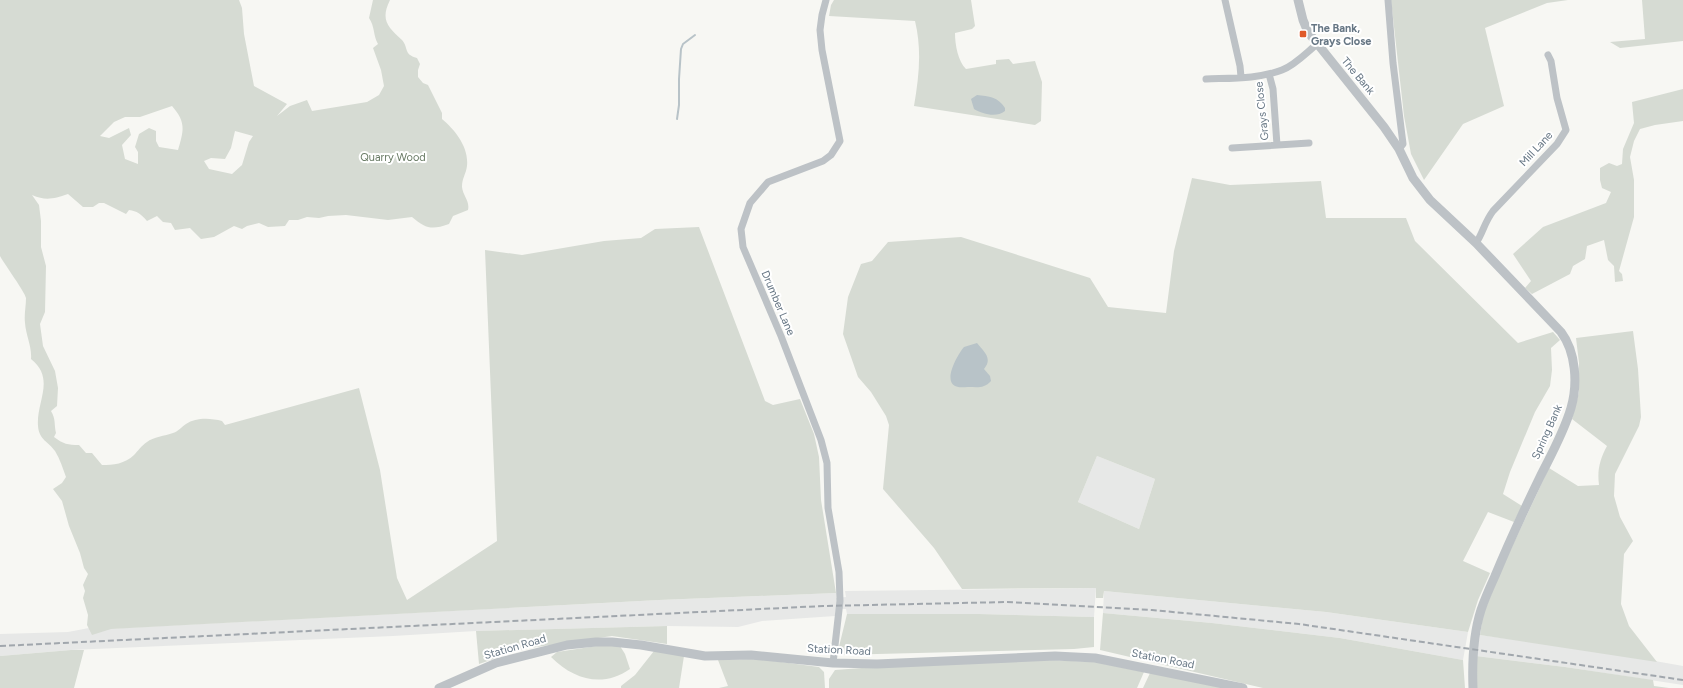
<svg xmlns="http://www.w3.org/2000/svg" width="1683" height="688" viewBox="0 0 1683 688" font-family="Figtree,sans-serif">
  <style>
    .built { fill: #e7e8e7 }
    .green { fill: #d6dbd3; fill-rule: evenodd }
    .water { fill: #b8c3c8 }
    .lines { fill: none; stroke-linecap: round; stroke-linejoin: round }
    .stream { stroke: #b8c3c8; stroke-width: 2 }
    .minor { stroke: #bdc2c6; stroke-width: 7 }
    .tertiary { stroke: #bdc2c6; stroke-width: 9 }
    .rail { stroke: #a1a7ad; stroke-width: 2; stroke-dasharray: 6 3; stroke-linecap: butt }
    .poi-dot { fill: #e05a2a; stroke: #fff; stroke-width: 1.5 }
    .labels { text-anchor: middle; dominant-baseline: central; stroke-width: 4; stroke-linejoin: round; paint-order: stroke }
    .poi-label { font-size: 11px; font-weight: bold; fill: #667684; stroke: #fff; text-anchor: start }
    .street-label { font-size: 11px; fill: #667684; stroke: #fff }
    .park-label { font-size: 11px; fill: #697b65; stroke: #fff }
  </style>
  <rect width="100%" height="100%" fill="#f7f7f3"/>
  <path class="built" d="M1097 456 1155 479 1139 529 1078 502Z
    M1096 588 1094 617 979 614H847L846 609H836L835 616 762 621 738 627 667 626 476 631 393 636 71 650 0 656V634L68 632 89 628 104 629 659 600 836 593V598L846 597 845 591Z
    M1104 591 1326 612 1468 632 1463 660 1340 638 1212 623 1103 613Z
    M1480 635 1610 653 1683 666V685L1565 667 1476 656Z"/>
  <path class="green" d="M0 0H239L242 8 244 34 254 86 287 104 277 116 290 106 307 100 312 111 367 102 379 95 384 86 381 70 373 48 378 44C373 35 375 27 369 18L373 0H390C380 20 388 27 402 40 409 48 403 54 417 58L420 64 418 70V77L423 83 428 85 442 113V119C455 130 469 147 467 166 466 174 462 178 462 187 463 196 470 201 468 210L453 216 449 224C432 230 426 229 412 217L388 220 346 215 328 216 319 218 307 217 298 220H289L285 226 268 227 259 223 247 226 242 229 234 226 214 237 201 239 190 228 175 230 171 223 163 222 157 216 147 221C141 214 137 211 129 210L126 214 104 203H99L93 207H83L68 194C53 199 46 201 32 195L39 205 41 221V247L46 266 45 312 40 324 43 346 55 371 58 388 57 406 51 411C56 419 54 425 56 433L54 437C63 444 68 445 79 445L86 453H92L102 465C113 465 125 464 134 455 138 451 141 446 147 442 153 437 165 436 173 433 179 431 181 427 186 424 196 417 211 418 222 421L225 425 359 388 380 470 397 578 407 600 497 541 485 250 522 255 604 241 641 238 655 229 699 227 765 401 773 405 800 399 814 434 819 457 821 500 836 593 659 600 111 629 92 635 87 625 88 615 83 598 85 591 83 585 88 574 84 568 80 553 69 526 62 501 53 489 62 483 66 477C63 469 60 459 55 451 49 442 39 440 38 426 36 402 56 379 31 359 32 346 26 336 25 323 24 315 26 306 26 298 25 292 5 265 0 256ZM172 106C186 122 184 130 178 150L159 147 156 141V131L149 128 139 134 135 147 138 152V164L125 159 122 145 131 135 129 128 109 138 100 136 114 122 125 117H140ZM235 131 253 136 249 142 242 165 232 174 209 169 204 161 211 158 225 159 231 148Z
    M834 0H971L975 26 972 29 955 33C955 45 958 61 966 69L996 64V60L1009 59 1013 64 1035 61 1042 82 1041 121 1035 125 914 106C919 77 922 50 915 21L829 16 831 5Z
    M1391 0H1568L1547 3 1485 28 1504 106 1463 124 1424 180 1411 154 1404 116Z
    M1642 0H1683V41L1620 48 1610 42 1645 39Z
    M1683 89V121L1655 125 1640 129 1634 141 1630 157 1634 180V217L1619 271 1622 274 1623 281 1615 282 1614 266 1608 260 1604 240 1587 246 1585 259 1573 266 1570 274 1532 294 1525 288 1531 281 1513 254 1543 227 1606 203 1611 192 1602 188 1600 180V168L1609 163 1617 166 1622 164 1623 149 1634 123 1632 102Z
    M1192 178 1230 185 1321 181 1326 218H1406L1415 241 1518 343 1553 332 1560 340 1551 348 1552 370 1550 386 1535 412 1510 472 1503 494 1522 506 1514 522 1488 512 1463 561 1490 573 1478 600 1468 632 1326 612 1104 591 1103 598H1096V588L962 589 934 548 883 489 889 425 886 416 871 392 858 377 843 334 848 297 861 264 872 261 888 242 961 237 1090 278 1108 307 1166 313 1174 251ZM1097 456 1155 479 1139 529 1078 502Z
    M1633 331 1638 369 1641 417 1639 426 1615 474 1614 496 1620 517 1633 541 1624 554 1621 604 1629 626 1657 662 1480 635 1483 615 1501 570 1549 468 1578 486 1599 485C1597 470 1600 459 1607 446L1572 419 1579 392V363L1576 338Z
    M1103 613 1212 623 1340 638 1463 660 1465 688H1263L1100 650Z
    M847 614H979L1094 617V647L1074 649 837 655Z
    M667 626V644L612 636 523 649 479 664 476 631Z
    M610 644 620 646 625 654 630 669C603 688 574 680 551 657L557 652Z
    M71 650H84L74 688H0V656Z
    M654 651 684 656 679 688H621V686L635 675Z
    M1476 656 1565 667 1653 680 1654 686 1669 688H1475Z
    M759 659 819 667 824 672 825 688H719L728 686 718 660Z
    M1048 660 1095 662 1144 672 1137 688H829V679L835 670 901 665Z
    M1150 673 1226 688H1143Z"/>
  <path class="water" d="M977 95C989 96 998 97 1005 108V111C996 118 983 114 974 109L971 99Z
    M977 343C984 352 993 358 984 369L990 376 991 381C984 389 977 387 968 387 964 387 959 388 955 386 943 380 958 354 964 347Z"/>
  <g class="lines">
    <path class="stream" d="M677 119 679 105V79L681 49 683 44 695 35"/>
    <path class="minor" d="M826 0 822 15 820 30 822 50 840 141 831 155 823 161 768 182 750 203 741 229 743 247 781 336 821 440 827 463 828 508 839 572 840 601 833 663
      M1225 0 1240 66 1241 77
      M1388 0 1393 63 1403 144 1399 149
      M1269 74 1273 89 1277 145
      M1206 79C1231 78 1259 79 1282 70 1295 65 1306 53 1317 44
      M1232 148 1309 143
      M1476 243C1483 233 1484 223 1493 211L1557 144 1566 130 1557 98 1551 61 1548 55"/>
    <path class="tertiary" d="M1298 0 1303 20 1308 32 1384 127 1399 149 1413 178 1430 200 1476 243 1561 332C1576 352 1578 384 1571 408 1564 432 1551 455 1540 477 1524 510 1509 542 1495 576 1490 587 1485 598 1481 610 1473 635 1472 662 1473 688
      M439 688 496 663 567 645 596 642H612L641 645 705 656 751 655 833 663 877 664 1055 656 1095 658 1243 688"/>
    <path class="rail" d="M0 646 823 606 1007 602 1152 610 1299 624 1683 680"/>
  </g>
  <rect class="poi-dot" x="1299" y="30" width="8" height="8" rx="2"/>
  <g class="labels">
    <g class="poi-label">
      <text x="1311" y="28">The Bank,<tspan x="1311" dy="13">Grays Close</tspan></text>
    </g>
    <g class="street-label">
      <text transform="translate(1358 76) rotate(50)">The Bank</text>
      <text transform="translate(1262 111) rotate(-96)">Grays Close</text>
      <text transform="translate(1536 149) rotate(-47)">Mill Lane</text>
      <text transform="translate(778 303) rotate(67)">Drumber Lane</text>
      <text transform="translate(1547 432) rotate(-66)">Spring Bank</text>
      <text transform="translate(515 647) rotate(-16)">Station Road</text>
      <text transform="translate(839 650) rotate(3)">Station Road</text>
      <text transform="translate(1163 659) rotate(11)">Station Road</text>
    </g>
    <g class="park-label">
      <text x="393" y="157">Quarry Wood</text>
    </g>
  </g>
</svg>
